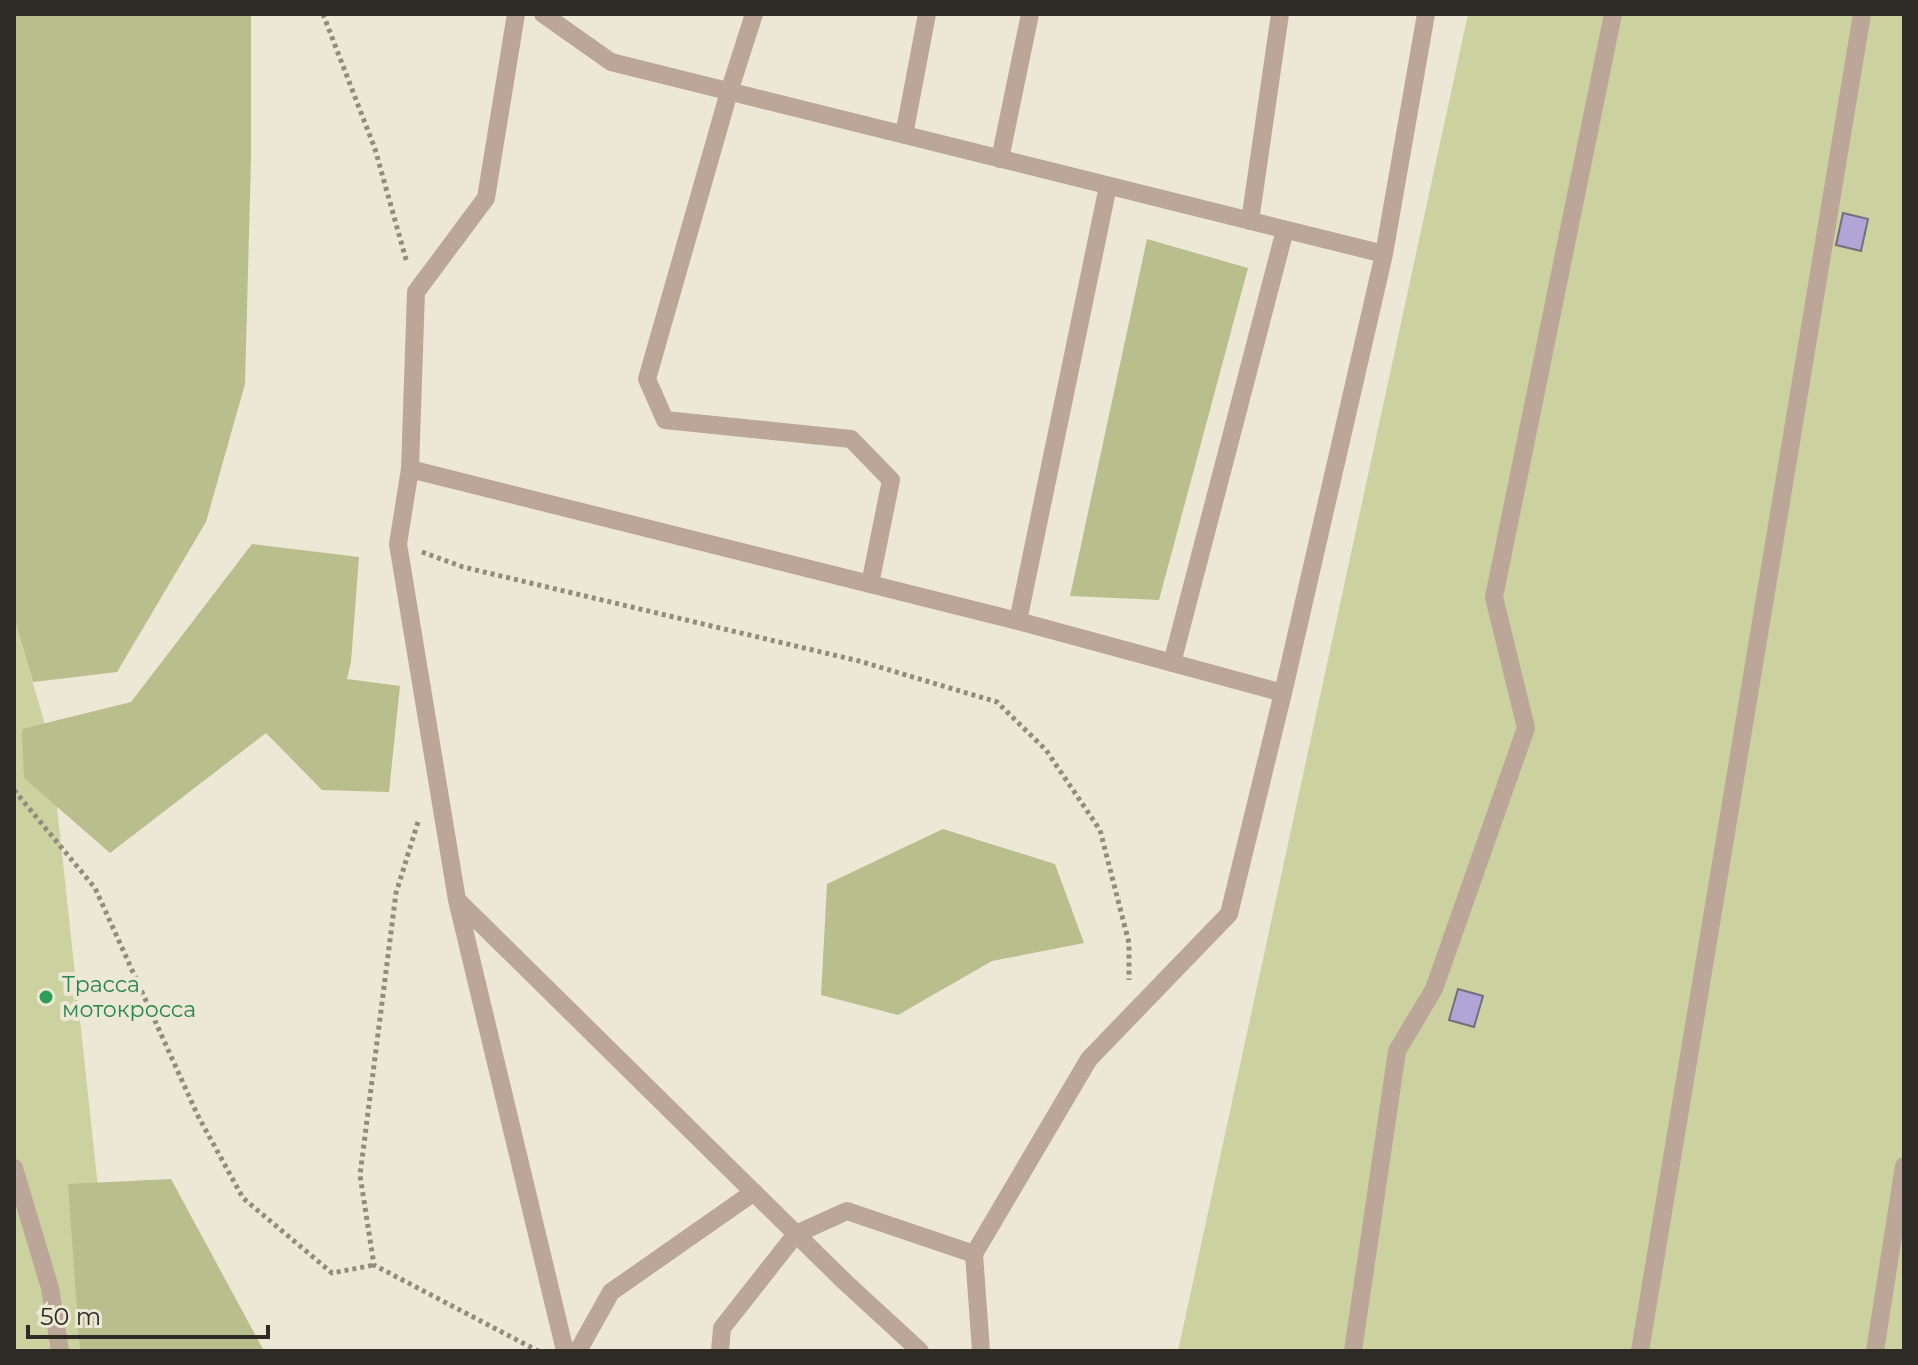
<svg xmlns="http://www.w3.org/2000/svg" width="1918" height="1365" viewBox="0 0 1918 1365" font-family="Montserrat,sans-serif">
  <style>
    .green { fill: #cbd29f }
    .forest { fill: #b8bf8c }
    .building { fill: #b1a5d5; stroke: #736f7f; stroke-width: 2 }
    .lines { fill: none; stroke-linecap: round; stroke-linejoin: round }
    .path { stroke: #908d7f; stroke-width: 5; stroke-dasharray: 4 4; stroke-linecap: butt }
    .lane { stroke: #bba698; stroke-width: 18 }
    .leisure-dot { fill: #2e9e5b; stroke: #ede8d5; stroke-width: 3 }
    .labels { text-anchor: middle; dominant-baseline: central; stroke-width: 8; stroke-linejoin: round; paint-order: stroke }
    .leisure-label { font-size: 22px; fill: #27864d; stroke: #ede8d5; text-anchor: start }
  </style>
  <rect width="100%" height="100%" fill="#ede8d5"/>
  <path class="green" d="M1468 14H1904V1351H1178Z
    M14 618 50 742 105 1252 110 1351H14Z"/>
  <path class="forest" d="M14 14H251V159L245 384 206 522 117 672 33 682 14 618Z
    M1147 239 1248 268 1159 600 1070 596Z
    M252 544 359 557 351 662 347 679 400 686 389 792 322 790 266 733 110 853 24 778 22 729 131 702Z
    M943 829 1055 864 1084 943 992 961 898 1015 821 995 827 884Z
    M171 1179 264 1351H80L68 1184Z"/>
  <path class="building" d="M1843 213 1868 219 1861 251 1836 245Z
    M1458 989 1483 996 1474 1027 1449 1020Z"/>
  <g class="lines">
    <path class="path" d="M323 14 375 149 407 263
      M422 552 463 567 859 661 997 702 1046 750 1100 830 1129 943V980
      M14 790 95 888 198 1116 243 1198 332 1273 374 1265
      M418 822 396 893 360 1175 374 1265 538 1351"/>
    <path class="lane" d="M516 14 486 198 416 292 410 469 398 544 457 900 565 1351
      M543 14 611 62 1384 254
      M754 14 729 92 647 379 665 420 851 439 891 480 870 584
      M904 135 927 14
      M1000 159 1030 14
      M1250 221 1280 14
      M410 469 1018 621 1283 693
      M1018 621 1108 186
      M1172 663 1285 230
      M458 901 845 1282 920 1351
      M14 1168 50 1288 60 1351
      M578 1351 611 1292 754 1192
      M720 1351 722 1328 796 1234 847 1211 974 1254
      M981 1351 974 1254 1089 1059 1229 914 1283 693 1384 254 1426 14
      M1353 1351 1397 1051 1434 989 1526 728 1494 597 1613 14
      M1640 1351 1862 14
      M1875 1351 1904 1166"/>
  </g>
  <circle class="leisure-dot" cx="46" cy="997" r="8"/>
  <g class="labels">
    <g class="leisure-label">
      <text x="62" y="984">Трасса<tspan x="62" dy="25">мотокросса</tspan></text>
    </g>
  </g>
  <rect width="1918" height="1365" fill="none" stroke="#2d2b24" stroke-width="32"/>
  <path d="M28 1325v12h240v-12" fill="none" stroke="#2d2b24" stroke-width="4"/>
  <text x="40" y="1325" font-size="24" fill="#2d2b24" stroke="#ede8d5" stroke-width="6" paint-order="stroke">50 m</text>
</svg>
